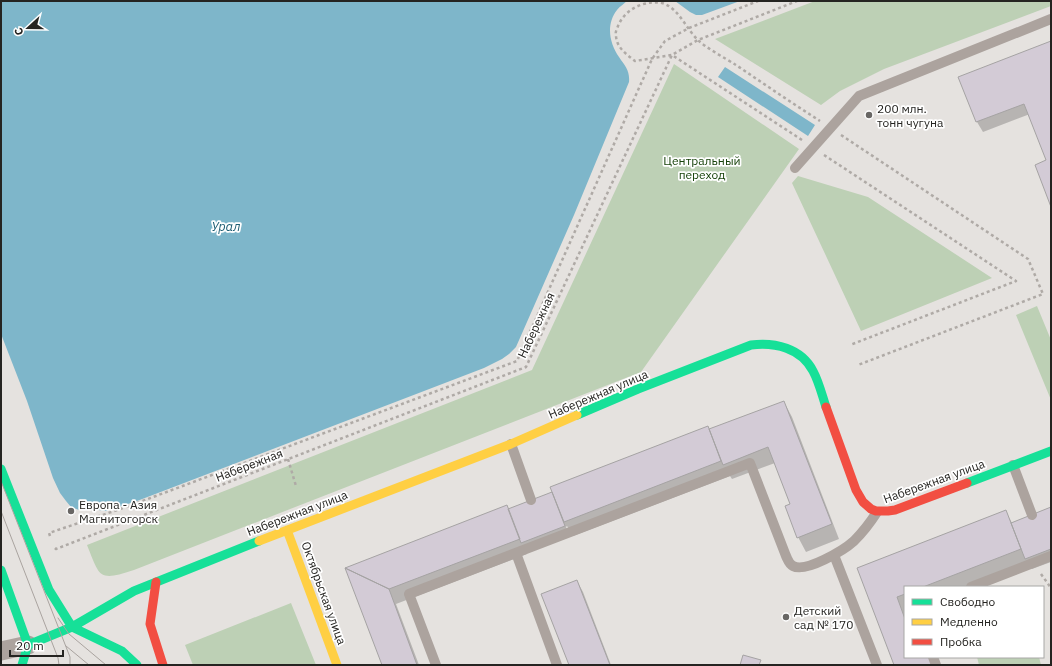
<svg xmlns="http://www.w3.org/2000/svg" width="1052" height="666" viewBox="0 0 1052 666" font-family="'IBM Plex Sans',sans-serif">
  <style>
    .green { fill: #bdd0b5 }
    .water { fill: #7eb6ca }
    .shadow { fill: #0003 }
    .building { fill: #d3cbd6; stroke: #a5a3a3 }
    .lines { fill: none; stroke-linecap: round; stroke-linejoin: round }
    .path { stroke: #afaaa6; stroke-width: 2.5; stroke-dasharray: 3 3; stroke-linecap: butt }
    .lane { stroke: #aca39e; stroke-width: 10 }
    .street { stroke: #aca39e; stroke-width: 19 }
    .fast { stroke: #16e098; stroke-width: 9 }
    .slow { stroke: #ffcf43; stroke-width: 9 }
    .jam { stroke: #f24e42; stroke-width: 9 }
    .tram { stroke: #a9a39f; stroke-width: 1 }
    .poi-dot { fill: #686664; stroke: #fff; stroke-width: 1.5 }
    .labels { text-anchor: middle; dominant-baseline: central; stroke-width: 3.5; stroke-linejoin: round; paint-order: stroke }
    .poi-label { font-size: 12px; fill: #252421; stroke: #fff; text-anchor: start }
    .park-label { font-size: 12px; fill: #17420a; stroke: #fff }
    .street-label { font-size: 12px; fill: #252421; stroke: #fff }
    .water-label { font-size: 13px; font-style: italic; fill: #1e5e74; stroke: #fff }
  </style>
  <rect width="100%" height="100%" fill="#e5e2df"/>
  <path class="green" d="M815 1H1051V6L884 69 840 91 821 105 715 39Z
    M674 64 799 149 641 372 134 570C98 582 100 577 87 545L532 370Z
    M798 176 868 197 992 278 861 331 792 183Z
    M1037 306 1051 340V400L1016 315Z
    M291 603 316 665H193L185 645Z
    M977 657H1039L1041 665H979Z"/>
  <path class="water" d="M1 1H627C624 4 620 6 617 10 606 24 609 43 619 57 625 66 630 70 629 82L574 215 516 347 509 354 502 359 484 368 137 501 106 511 91 509 79 510 71 507 66 501 60 493 53 478 27 401 1 334Z
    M675 1H740L702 15H696L690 12Z
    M725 67 815 125 808 136 718 77Z"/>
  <path class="shadow" d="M1051 44V204L1048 161 1030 114 983 132 977 122 960 77Z
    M784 402 792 417 839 539 806 552 798 537 791 505 775 463 732 479 730 476 573 536 567 526 566 527 569 534 526 551 527 554 396 604 419 665H384L346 568 509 510Z
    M1051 508V562L1032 569 1029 564 969 587H905V657H928L895 665 858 568 1006 512 1012 523Z
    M577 581 583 592 611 665H570Z"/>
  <path class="building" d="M1051 41V207L1035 165 1046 160 1024 104 976 122 958 77Z
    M784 401 832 524 797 538 785 506 790 504 768 447 723 465 709 429Z
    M708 426 721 461 564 522 550 487Z
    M552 492 565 526 521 543 508 509Z
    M507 505 520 539 389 589 345 568Z
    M1051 507V549L1025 559 1011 523Z
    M1006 510 1021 549 923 587H905V594L897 597 905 619V657H929L932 665H894L857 568Z
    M345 568 389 589 417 665H382Z
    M577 580 610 665H569L541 594Z
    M743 655 761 660 759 665H740Z"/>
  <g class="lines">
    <path class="path" d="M841 135 1028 259 1043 294 858 365
      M802 140 672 55 635 61C626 54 616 47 616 35 615 32 617 29 618 26 625 9 644 0 662 3 679 8 686 29 698 40 706 48 725 58 736 65 764 84 792 103 820 121
      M824 155 1016 281 850 345
      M288 459 296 486
      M50 536 49 533 129 506 517 361 652 59 665 41 689 28 758 1
      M55 548 56 549 526 367 672 55 698 40 797 1
      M1041 574 1051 588"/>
    <path class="lane" d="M795 168 859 96 1051 19
      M511 444 531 500
      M1013 465 1032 515
      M516 553 557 665
      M834 555 877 665
      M971 587 1051 556
      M933 657 936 665
      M436 665 409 594 750 463 786 556C788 560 789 564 793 566 806 573 844 550 854 541 863 532 870 523 877 512"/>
    <path class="street" d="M1 651 28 645"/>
    <path class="fast" d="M577 415 638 389 751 345C775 342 801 348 813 371 819 382 822 395 826 407
      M1 469 49 590 72 627
      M967 483 1051 451
      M1 570 28 645
      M72 627 122 651 137 665
      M28 645 72 627 134 591 259 541
      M22 665 28 645"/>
    <path class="slow" d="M287 530 337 665
      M259 541 511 444 577 415"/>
    <path class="jam" d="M826 407 856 490 863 502 871 509 876 511H888L895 510 967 483
      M156 582 150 624 163 665"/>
    <path class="tram" d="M1 481 70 657V665
      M1 511 58 658 59 665
      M58 618 69 634 106 665
      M66 646 89 665"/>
  </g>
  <g class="poi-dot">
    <circle cx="869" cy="115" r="4"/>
    <circle cx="71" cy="511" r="4"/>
    <circle cx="786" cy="617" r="4"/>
  </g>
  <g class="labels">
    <g class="poi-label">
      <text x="877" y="108">200 млн.<tspan x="877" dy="14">тонн чугуна</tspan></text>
      <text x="79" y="504">Европа - Азия<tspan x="79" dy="14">Магнитогорск</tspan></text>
      <text x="794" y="610">Детский<tspan x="794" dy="14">сад № 170</tspan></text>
    </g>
    <g class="park-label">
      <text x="702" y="160">Центральный<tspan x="702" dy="14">переход</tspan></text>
    </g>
    <g class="street-label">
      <text transform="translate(536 325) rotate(-65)">Набережная</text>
      <text transform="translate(598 394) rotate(-23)">Набережная улица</text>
      <text transform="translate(249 465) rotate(-21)">Набережная</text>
      <text transform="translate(934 481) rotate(-20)">Набережная улица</text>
      <text transform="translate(297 513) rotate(-21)">Набережная улица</text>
      <text transform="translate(324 593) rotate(70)">Октябрьская улица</text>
    </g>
    <g class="water-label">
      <text x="226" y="226">Урал</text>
    </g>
  </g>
  <rect width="1052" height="666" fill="none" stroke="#252421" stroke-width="4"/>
  <rect x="904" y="586" width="140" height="72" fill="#ffffff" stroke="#a8a7a6"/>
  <rect x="912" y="599" width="20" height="6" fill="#16e098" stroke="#a8a7a6"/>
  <text x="940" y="606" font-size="12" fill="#252421">Свободно</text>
  <rect x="912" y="619" width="20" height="6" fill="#ffcf43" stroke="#a8a7a6"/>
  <text x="940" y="626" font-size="12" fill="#252421">Медленно</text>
  <rect x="912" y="639" width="20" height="6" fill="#f24e42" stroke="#a8a7a6"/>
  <text x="940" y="646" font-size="12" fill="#252421">Пробка</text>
  <g transform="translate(28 28) rotate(249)" stroke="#ffffff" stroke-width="3" paint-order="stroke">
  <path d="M0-3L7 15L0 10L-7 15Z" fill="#252421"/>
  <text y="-6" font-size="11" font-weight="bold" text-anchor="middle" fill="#252421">С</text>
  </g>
  <path d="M10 650v6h53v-6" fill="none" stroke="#252421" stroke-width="2"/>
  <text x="16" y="650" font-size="12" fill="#252421" stroke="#ffffff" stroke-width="3" paint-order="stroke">20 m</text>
</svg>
